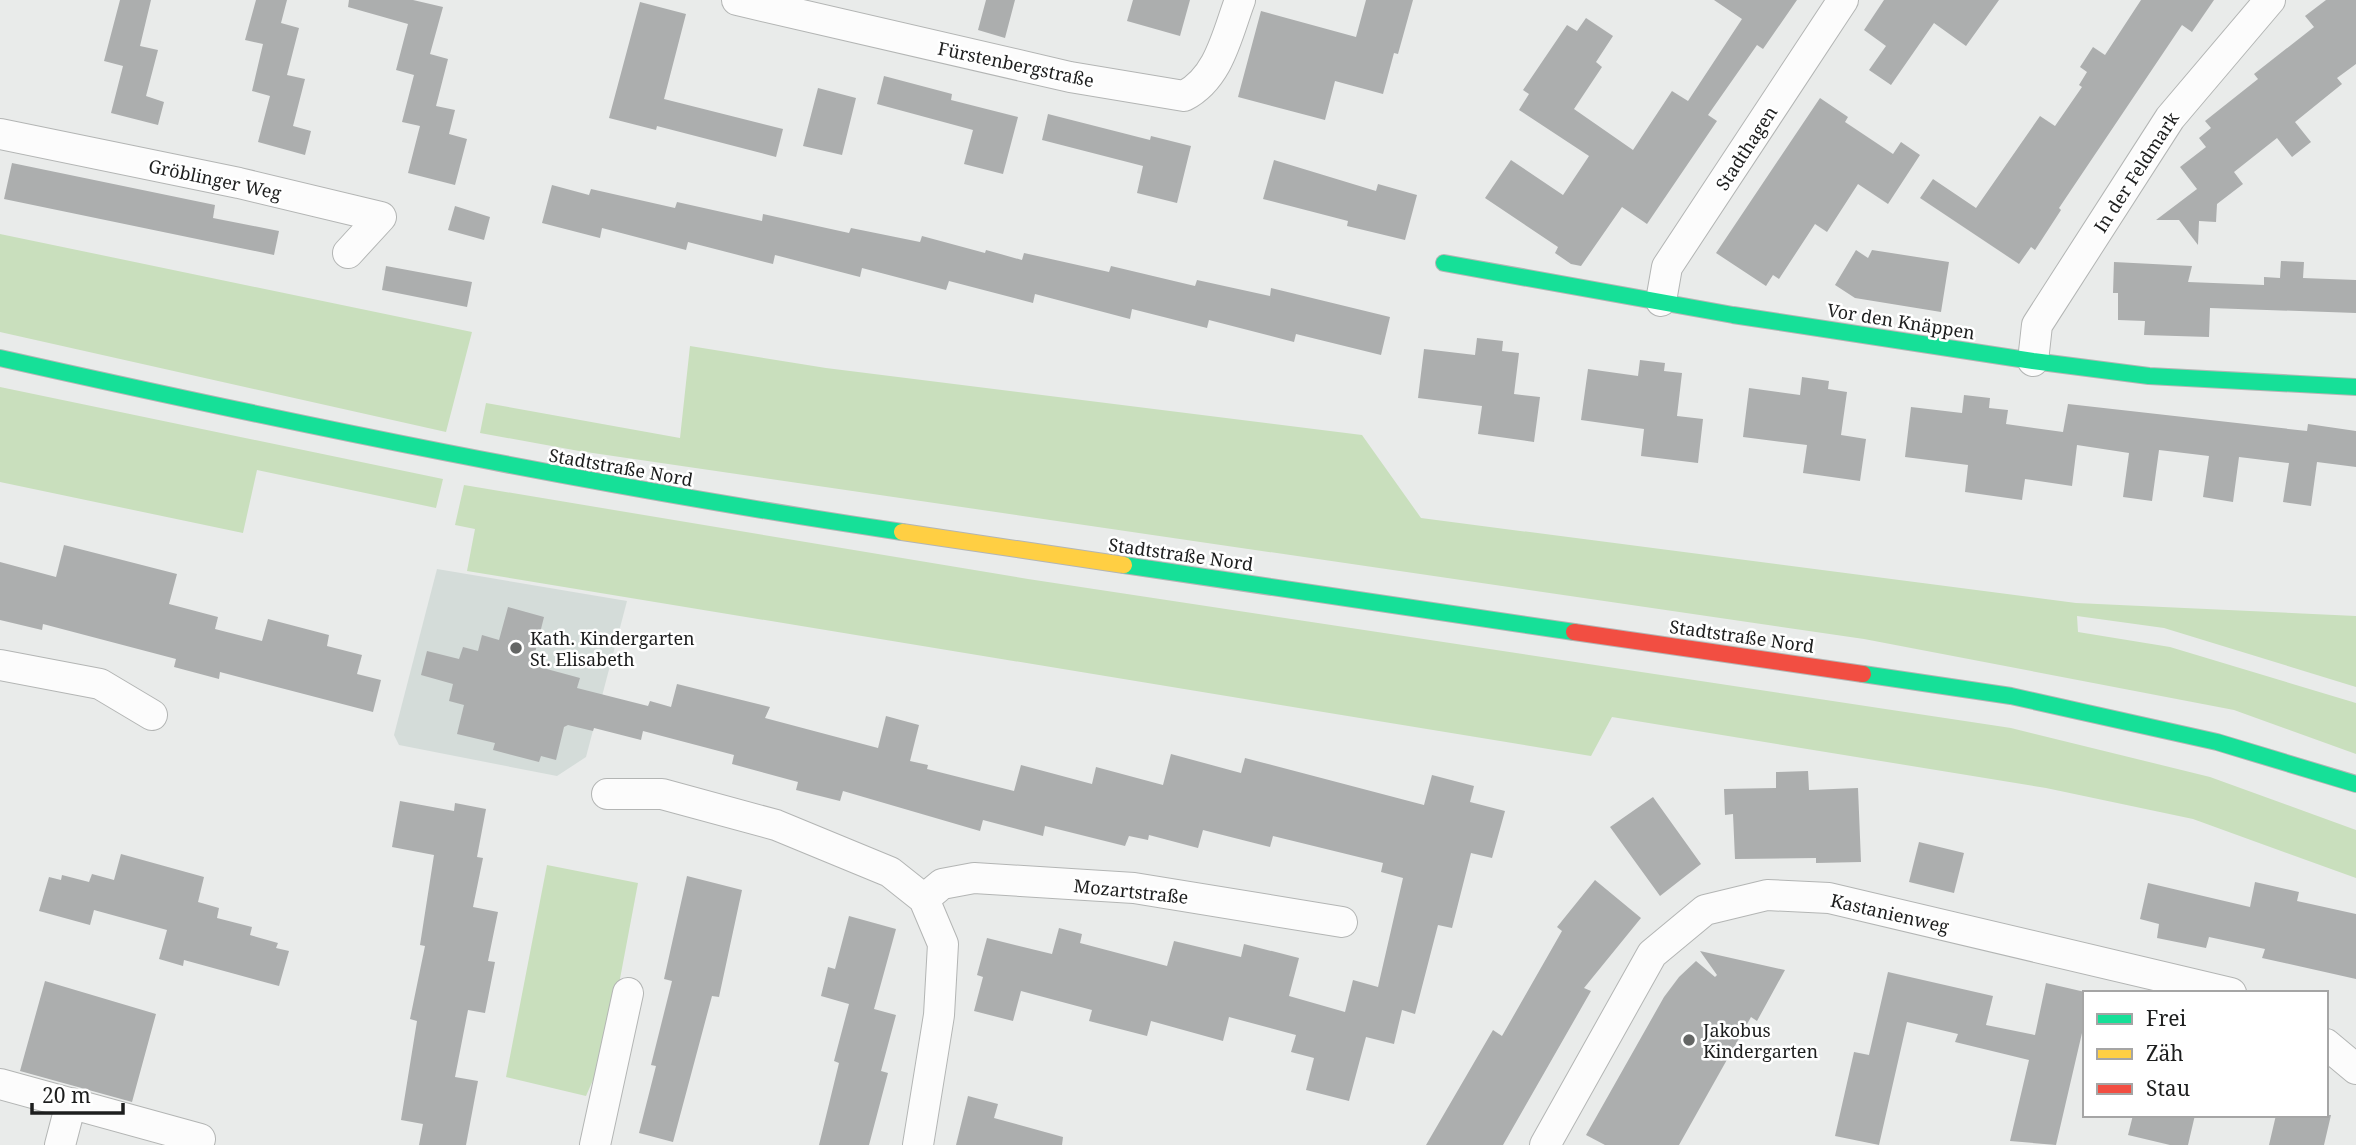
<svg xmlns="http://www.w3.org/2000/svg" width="2356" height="1145" viewBox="0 0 2356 1145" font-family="'Noto Serif',serif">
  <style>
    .built { fill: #d4dcd9 }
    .green { fill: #c9dfbd }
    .building { fill: #acaeae }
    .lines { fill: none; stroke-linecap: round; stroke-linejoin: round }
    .street-casing { stroke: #b3b5b4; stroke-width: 32 }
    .fast-casing { stroke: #b3b5b4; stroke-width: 18 }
    .slow-casing { stroke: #b3b5b4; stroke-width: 18 }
    .jam-casing { stroke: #b3b5b4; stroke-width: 18 }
    .street { stroke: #fcfcfc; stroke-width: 30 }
    .fast { stroke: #16e098; stroke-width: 16 }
    .slow { stroke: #ffcf43; stroke-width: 16 }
    .jam { stroke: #f24e42; stroke-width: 16 }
    .poi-dot { fill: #646665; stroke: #fff; stroke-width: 2.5 }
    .labels { text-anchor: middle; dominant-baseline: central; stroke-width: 5; stroke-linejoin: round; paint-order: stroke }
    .street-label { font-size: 18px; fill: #1d1e1e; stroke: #fff }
    .poi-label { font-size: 18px; fill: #1d1e1e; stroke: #fff; text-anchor: start }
  </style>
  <rect width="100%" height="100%" fill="#e9ebea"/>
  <path class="built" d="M437 569 627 601 586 757 557 776 399 745 394 735Z"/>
  <path class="green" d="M0 234 472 332 446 432 0 332Z
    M690 346 826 368 1362 435 1421 518 2076 603 2356 616V687L2164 628 2077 616 2078 632 2170 647 2356 703V754L2234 710 1864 639 579 451 480 433 486 403 680 438Z
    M0 387 443 479 436 508 257 470 243 533 0 482Z
    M464 485 1028 579 2011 728 2210 777 2356 830V878L2193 819 2046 788 1612 717 1591 756 467 571 475 529 455 525Z
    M547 865 638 883 607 1048 586 1096 506 1077Z"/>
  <path class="building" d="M120 0H151L140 46 158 50 146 96 164 102 158 125 111 113 123 66 104 61Z
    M256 0H287L281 23 299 28 287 75 305 79 293 126 311 131 305 155 258 142 270 96 252 91 263 44 245 40Z
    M349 0H413L443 7 430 54 448 59 436 106 455 110 449 134 467 139 455 185 408 173 420 126 402 122 414 75 396 70 408 24 348 7Z
    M986 0H1015L1005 38 978 30Z
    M1133 0H1190L1180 36 1127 21Z
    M1366 0H1413L1398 54 1394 53 1383 94 1335 81 1325 120 1238 97 1261 11 1356 37Z
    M1714 0H1797L1763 49 1757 45 1708 115 1717 121 1647 224 1622 207 1581 266 1571 264 1555 253 1558 247 1485 198 1511 160 1563 195 1589 156 1519 110 1529 94 1523 90 1567 25 1577 31 1586 18 1613 36 1596 62 1602 67 1574 109 1633 150 1672 91 1688 101 1742 19Z
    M1884 0H1999L1966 46 1934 23 1891 85 1869 70 1886 46 1864 30Z
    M2141 0H2214L2192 32 2182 25 2059 208 2061 210 2035 250 2031 247 2019 264 1920 198 1933 179 1976 208 2040 116 2055 126 2082 87 2079 85 2087 72 2080 67 2093 47 2105 55Z
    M2326 0H2356V64L2337 78 2342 84 2295 122 2311 142 2292 157 2277 138 2234 172 2243 184 2217 204 2216 222 2199 221 2198 245 2179 220H2156L2197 189 2180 167 2206 147 2199 138 2211 128 2205 121 2258 79 2254 74 2314 27 2305 16Z
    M640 2 686 14 664 99 783 129 776 157 657 126 656 130 609 118Z
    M884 76 952 94 951 100 1018 117 1003 174 964 164 973 130 877 104Z
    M818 88 856 98 842 155 803 146Z
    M1820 98 1848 117 1845 122 1893 154 1901 142 1920 155 1888 204 1858 184 1827 232 1815 224 1779 279 1773 275 1766 286 1716 253Z
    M1048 114 1150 140 1151 136 1191 146 1177 203 1137 193 1143 166 1042 140Z
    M1274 160 1376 191 1378 184 1417 195 1405 240 1347 226 1348 221 1263 199Z
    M12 163 215 205 213 218 279 231 274 255 4 199Z
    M552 185 589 195 591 189 675 208 677 202 762 221 763 214 849 233 851 228 920 242 922 236 985 253 986 250 1022 260 1024 253 1109 272 1111 266 1195 286 1197 280 1270 296 1271 288 1390 317 1381 355 1296 334 1294 342 1209 320 1207 328 1132 309 1130 319 1035 294 1033 303 949 281 946 290 862 268 860 277 775 255 773 264 688 242 686 250 602 228 600 238 542 223Z
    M455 206 490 217 484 240 448 230Z
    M1856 250 1868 258 1872 250 1949 262 1941 312 1855 298 1835 285Z
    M2281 261 2304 262 2303 278 2356 280V313L2210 308 2209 337 2144 335 2145 321 2118 320V293H2113L2114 262 2192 266 2188 282 2264 285V277L2280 278Z
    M386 266 472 282 467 307 382 290Z
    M1477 338 1503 341 1502 351 1519 353 1514 394 1540 397 1534 442 1478 434 1482 406 1418 398 1424 349 1475 355Z
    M1640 360 1665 363 1664 371 1682 373 1677 416 1703 419 1698 463 1641 456 1644 429 1581 420 1588 369 1638 376Z
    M1802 377 1829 381 1828 389 1847 392 1841 435 1866 439 1860 481 1803 473 1807 445 1743 437 1749 388 1800 395Z
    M1964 395 1990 398 1989 408 2008 410 2006 424 2063 432 2068 404 2307 431 2308 424 2356 431V467L2317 462 2311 506 2283 502 2289 463 2239 457 2233 502 2203 497 2209 456 2159 450 2152 501 2123 497 2129 453 2077 445 2072 486 2025 479 2022 500 1965 492 1968 465 1905 457 1911 407 1962 413Z
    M64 545 177 574 169 604 218 617 215 629 262 641 268 619 329 635 327 646 362 655 357 674 381 680 373 712 220 672 219 679 174 667 176 659 43 624 42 630 0 620V562L56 577Z
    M508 607 544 617 532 665 580 678 577 688 648 706 650 701 671 707 677 684 770 707 765 718 878 748 886 716 919 725 910 761 928 765 927 769 1014 791 1021 765 1092 784 1096 767 1163 785 1171 754 1241 773 1245 758 1424 805 1432 775 1474 786 1470 802 1505 811 1492 858 1471 853 1452 928 1438 925 1415 1014 1402 1010 1394 1044 1366 1037 1349 1101 1306 1090 1314 1058 1291 1052 1296 1035 1229 1017 1223 1041 1151 1021 1147 1036 1089 1021 1092 1010 1021 991 1013 1021 974 1011 983 977 977 975 987 938 1052 954 1059 928 1082 934 1080 943 1167 966 1174 941 1241 957 1244 944 1299 958 1289 996 1345 1012 1353 980 1378 987 1403 878 1381 872 1383 863 1273 836 1270 847 1203 830 1198 848 1149 835 1148 840 1129 836 1125 846 1045 826 1043 836 983 820 980 831 843 791 840 801 796 790 798 782 732 764 734 755 643 731 641 740 594 728 593 731 568 725 564 727 556 760 541 756 539 762 493 750 495 743 457 734 464 705 449 701 453 684 421 675 427 651 459 659 463 647 478 651 482 635 499 640Z
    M1808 771 1809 790 1858 788 1861 862 1816 863V858L1735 859 1733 814 1725 815 1724 789 1776 788V772Z
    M1653 797 1701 864 1660 896 1610 827Z
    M400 801 454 811 455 803 486 809 477 857 483 858 473 907 498 912 488 961 495 962 485 1013 468 1010 455 1077 478 1081 466 1145H419L423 1124 401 1120 417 1021 410 1019 425 946 420 945 434 855 392 847Z
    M1919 842 1964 853 1954 893 1909 882Z
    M121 854 204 877 198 902 219 908 217 918 252 927 250 935 278 943 276 948 289 951 279 986 184 960 183 966 159 959 167 930 94 910 90 925 39 911 49 877 61 880 62 875 89 882 92 874 114 880Z
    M687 876 742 890 719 997 712 996 673 1142 639 1133 656 1066 651 1065 672 981 664 979Z
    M1595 880 1641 918 1584 988 1591 991 1503 1145H1426L1493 1030 1502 1036 1562 931 1557 927Z
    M2255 882 2299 892 2297 901 2356 914V979L2262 958 2265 949 2209 937 2206 948 2157 938 2159 924 2140 919 2148 883 2250 907Z
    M849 916 896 929 874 1009 896 1015 881 1071 888 1073 869 1145H819L839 1063 834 1061 849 1004 821 996 828 967 835 969Z
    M1700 951 1785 970 1757 1021 1751 1017 1679 1145H1605L1586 1135 1664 997 1679 977 1696 961 1715 977 1717 975Z
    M1888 972 1993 996 1986 1025 2035 1035 2046 983 2085 992V1020L2056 1145 2010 1141 2029 1060 1955 1042 1958 1034 1907 1022 1879 1145 1835 1136 1854 1052 1869 1055Z
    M45 981 156 1014 132 1102 20 1071Z
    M968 1096 998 1104 994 1118 1063 1137 1062 1145H956Z
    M2133 1115H2195L2188 1145H2170L2128 1135Z
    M2276 1115H2331L2324 1145H2269Z"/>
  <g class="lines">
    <g class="street-casing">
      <path id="street" d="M737 0 1070 77 1184 96C1219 78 1227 35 1240 0
        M0 134 239 183 381 217 348 253
        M1661 301 1667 267 1843 0
        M2033 361 2037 325 2170 118 2270 0
        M0 665 100 684 152 715
        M607 794H662L776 825 890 872 924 899 943 944 939 1015 918 1145
        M924 899 942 884 974 878 1134 888 1342 922
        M2326 1044 2356 1069
        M0 1084 200 1139
        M60 1145 71 1103
        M595 1145 628 993
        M1545 1145 1652 954 1705 910 1767 895 1829 898 2231 993"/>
    </g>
    <g class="fast-casing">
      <path id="fast" d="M1444 263 1733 315 2033 361 2149 376 2356 387
        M0 358C299 425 599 487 902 532
        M1124 565 1574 632
        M1863 674 2011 696 2217 742 2356 784"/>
    </g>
    <g class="slow-casing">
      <path id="slow" d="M902 532 1124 565"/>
    </g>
    <g class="jam-casing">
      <path id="jam" d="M1574 632 1863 674"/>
    </g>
    <use href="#street" class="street"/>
    <use href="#fast" class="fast"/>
    <use href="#slow" class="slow"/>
    <use href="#jam" class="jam"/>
  </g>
  <g class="poi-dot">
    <circle cx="516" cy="648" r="7"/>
    <circle cx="1689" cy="1040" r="7"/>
  </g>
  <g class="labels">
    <g class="street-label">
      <text transform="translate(1016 64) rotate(12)">Fürstenbergstraße</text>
      <text transform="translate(1746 148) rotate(-57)">Stadthagen</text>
      <text transform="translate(2136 172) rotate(-57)">In der Feldmark</text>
      <text transform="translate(215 179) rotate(12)">Gröblinger Weg</text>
      <text transform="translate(1901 321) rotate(9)">Vor den Knäppen</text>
      <text transform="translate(621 467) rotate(10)">Stadtstraße Nord</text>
      <text transform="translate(1181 554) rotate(8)">Stadtstraße Nord</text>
      <text transform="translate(1742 636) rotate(8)">Stadtstraße Nord</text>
      <text transform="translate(1131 891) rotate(6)">Mozartstraße</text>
      <text transform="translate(1890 913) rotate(13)">Kastanienweg</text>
    </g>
    <g class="poi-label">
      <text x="530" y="638">Kath. Kindergarten<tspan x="530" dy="21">St. Elisabeth</tspan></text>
      <text x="1703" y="1030">Jakobus<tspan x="1703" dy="21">Kindergarten</tspan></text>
    </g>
  </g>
  <rect x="2083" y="991" width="245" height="126" fill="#ffffff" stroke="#a5a5a5" stroke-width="2"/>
  <rect x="2097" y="1014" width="35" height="10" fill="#16e098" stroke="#a5a5a5" stroke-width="2"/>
  <text x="2146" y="1026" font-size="21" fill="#1d1e1e">Frei</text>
  <rect x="2097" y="1049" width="35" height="10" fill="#ffcf43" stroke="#a5a5a5" stroke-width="2"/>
  <text x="2146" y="1061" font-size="21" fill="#1d1e1e">Zäh</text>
  <rect x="2097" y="1084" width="35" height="10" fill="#f24e42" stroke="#a5a5a5" stroke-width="2"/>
  <text x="2146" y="1096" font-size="21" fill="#1d1e1e">Stau</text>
  <path d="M32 1103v10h91v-10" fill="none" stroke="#1d1e1e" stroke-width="3.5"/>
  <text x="42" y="1103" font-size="21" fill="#1d1e1e" stroke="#ffffff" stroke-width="5" paint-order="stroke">20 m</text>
</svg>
